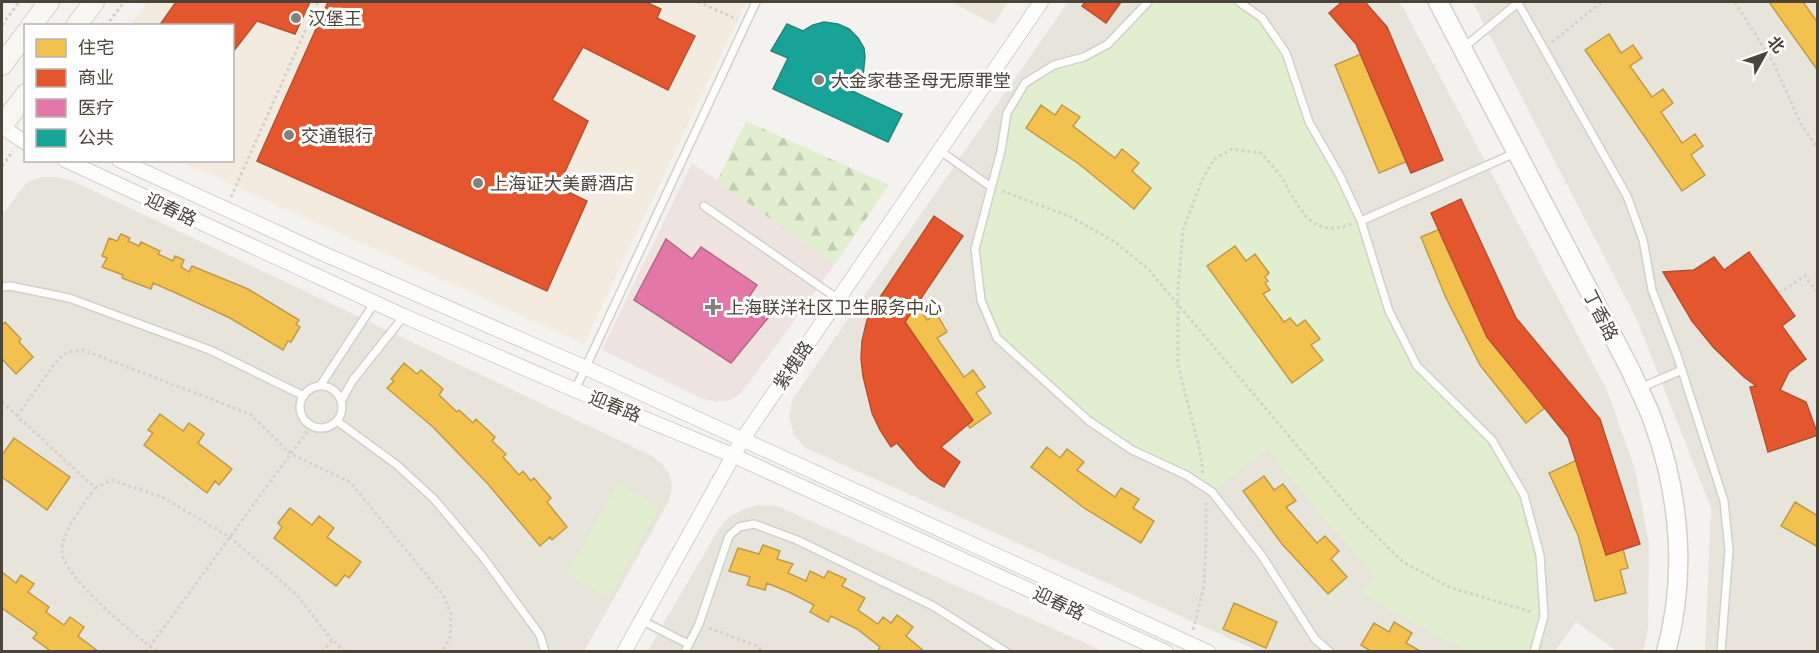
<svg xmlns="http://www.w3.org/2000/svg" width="1819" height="653" viewBox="0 0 1819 653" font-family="'IBM Plex Sans','Noto Sans SC',sans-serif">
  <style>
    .residential { fill: #e7e4dc }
    .commercial { fill: #f3ebdf }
    .education { fill: #eae5da }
    .medical { fill: #eee3df }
    .forest { fill: url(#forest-firs) }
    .garden { fill: #e1eecf }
    .homes { fill: #f2c14e; stroke: #c09c48; stroke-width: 1.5 }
    .shops { fill: #e4572e; stroke: #b65131; stroke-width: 1.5 }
    .health { fill: #e377a8; stroke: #b56887; stroke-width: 1.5 }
    .public { fill: #17a398; stroke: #27867c; stroke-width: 1.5 }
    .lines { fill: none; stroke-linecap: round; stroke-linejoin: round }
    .service-casing { stroke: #d2d0cb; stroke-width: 10 }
    .minor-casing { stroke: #d2d0cb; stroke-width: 16 }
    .tertiary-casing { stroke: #d2d0cb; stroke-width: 21 }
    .secondary-casing { stroke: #d3cfc5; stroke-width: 22 }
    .path { stroke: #d3d2cc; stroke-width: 3; stroke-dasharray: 3 3; stroke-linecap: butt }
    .service { stroke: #fdfdfc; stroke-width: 7 }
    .minor { stroke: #fdfdfc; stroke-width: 14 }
    .tertiary { stroke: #fdfdfc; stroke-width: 18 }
    .secondary { stroke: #f7f6f1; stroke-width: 20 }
    .poi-dot { fill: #868178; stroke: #fff; stroke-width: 2 }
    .labels { text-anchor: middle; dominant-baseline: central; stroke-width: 6; stroke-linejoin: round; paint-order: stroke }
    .poi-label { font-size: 18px; fill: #4b4439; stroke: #fff; text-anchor: start }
    .street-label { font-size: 18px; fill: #4b4439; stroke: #fff }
  </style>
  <defs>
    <pattern id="forest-firs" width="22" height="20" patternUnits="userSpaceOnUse" patternTransform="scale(1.5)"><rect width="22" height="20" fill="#e1eecf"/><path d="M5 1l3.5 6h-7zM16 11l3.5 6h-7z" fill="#c3cdb2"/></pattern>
  </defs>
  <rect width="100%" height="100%" fill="#f4f2ee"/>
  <path class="residential" d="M1068 2H1398L1404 9 1607 390 1635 469 1649 544 1648 629 1643 651H1617L1576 622 1555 651H1258L806 448 794 435 789 417 792 400Z
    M1478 2H1817V651H1705L1711 508 1637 320 1474 5Z
    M41 177H56L73 181 652 456 663 465 670 475 672 488 669 501 584 651 2 652V215L26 183Z
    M758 505 777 506 1103 651 647 652 718 530 728 518 743 509Z"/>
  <path class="commercial" d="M147 2H746L584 344 179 161 232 160V26H129Z"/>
  <path class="education" d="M951 2H1008L994 24Z"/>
  <path class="medical" d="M692 163 835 264 746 387 738 396 727 401 716 402 703 399 602 350Z"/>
  <path class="forest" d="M746 121 889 185 835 264 717 181Z"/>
  <path class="garden" d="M1148 2H1239L1262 18 1286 53 1309 122 1361 221 1389 311 1417 366 1492 440 1524 495 1540 555 1544 616 1534 651H1471L1440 638 1361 593 1376 577 1323 517 1267 449 1212 492 1186 475 1132 450 1089 421 997 338 981 300 975 249 1007 113 1025 83 1054 65 1108 44Z
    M618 483 660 507 609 598 567 574Z"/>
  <path class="homes" d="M1769 2H1803L1818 23V71Z
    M1609 34 1621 53 1633 45 1642 58 1630 66 1652 97 1663 89 1673 103 1661 112 1682 143 1695 134 1703 146 1691 155 1705 175 1682 191 1585 50Z
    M1366 52 1372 67 1376 65 1384 84 1380 86 1395 122 1399 120 1407 140 1403 142 1410 160 1379 173 1335 65Z
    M1041 105 1055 115 1062 105 1080 117 1073 126 1115 158 1122 149 1139 163 1132 171 1151 188 1134 209 1079 164 1026 128Z
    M1445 227 1453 247 1463 243 1471 262 1461 266 1481 310 1491 305 1500 323 1490 328 1503 354 1517 371 1526 364 1539 380 1530 387 1546 407 1526 423 1480 365 1446 298 1421 237Z
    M121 234 130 238 128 241 139 246 141 242 160 251 158 254 173 261 175 256 184 260 181 267 189 272 192 266 248 289 299 320 296 324 300 327 291 342 288 341 283 350 230 318 176 293 153 283 151 289 122 278 123 275 102 267 107 258 102 256 109 238 117 241Z
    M1235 246 1246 261 1255 254 1269 273 1265 277 1268 281 1265 283 1270 290 1263 294 1284 322 1290 318 1297 326 1305 320 1320 339 1311 345 1323 360 1292 383 1207 266Z
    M918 305 927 320 937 314 947 332 937 338 964 377 973 370 985 387 976 393 991 413 970 428 931 375 896 317Z
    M5 322 21 339 19 342 33 357 16 374 2 359V325Z
    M404 363 417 374 421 370 443 389 439 395 457 412 459 410 473 423 476 419 495 437 492 441 506 454 503 457 519 475 523 471 531 481 534 478 551 498 547 502 567 527 552 540 550 537 540 546 488 484 433 427 387 388 394 381 391 379Z
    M160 414 183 431 189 423 204 434 198 443 232 469 219 485 215 481 207 493 144 445 153 433 148 430Z
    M14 438 70 477 47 510 2 477V455Z
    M1047 447 1060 458 1067 449 1084 462 1077 470 1115 497 1121 488 1139 499 1133 508 1154 521 1141 543 1084 508 1031 467Z
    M1577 460 1587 482 1596 478 1604 497 1596 501 1608 527 1614 551 1623 549 1628 568 1620 570 1626 593 1595 601 1578 535 1549 473Z
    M1264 476 1274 490 1283 484 1296 501 1286 507 1317 543 1325 536 1339 551 1331 559 1347 577 1328 594 1282 544 1243 491Z
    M1795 502 1818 516V547L1781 526Z
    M290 508 312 525 319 516 334 528 327 537 361 562 349 578 345 575 336 586 274 538 282 527 278 523Z
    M763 545 780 551 777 559 793 564 788 573 806 581 810 571 824 578 828 571 846 579 842 586 865 598 858 610 878 624 883 617 891 623 897 615 913 627 906 636 925 652H877L880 647 857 629 831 616 828 622 810 612 814 605 791 593 767 583 765 590 747 585 750 577 729 571 738 548 759 554Z
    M2 572 16 583 21 575 34 584 28 592 49 607 46 612 64 625 70 617 84 627 78 636 99 652H52L33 638 37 633 2 608Z
    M1234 603 1277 622 1266 648 1223 629Z
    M1394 622 1412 633 1406 643 1422 652H1372L1361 645 1374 623 1389 632Z"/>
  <path class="shops" d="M176 2H310L295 34 257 21 232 53V26H159Z
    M328 2H646L661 9 657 18 695 36 668 90 583 47 552 100 588 121 558 187 587 201 547 291 257 161Z
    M1085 2H1121L1106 23 1082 6Z
    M1342 2H1365L1387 27 1443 160 1411 173 1356 44 1329 13Z
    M1461 199 1516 318 1600 419 1640 544 1606 555 1568 437 1487 337 1431 213Z
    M934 216 963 236 905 322 973 420 941 447 960 462 944 487 930 479 918 468 897 443 891 447 880 430 872 413 863 376 861 359 862 341 867 320 873 308Z
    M1749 252 1795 316 1782 326 1806 359 1789 372 1780 390 1806 402 1818 435 1768 452 1750 387 1756 386 1744 377 1714 348 1692 321 1663 272 1694 270 1714 257 1724 270Z"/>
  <path class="health" d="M666 239 692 259 701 247 757 285 749 297 773 312 731 363 634 300Z"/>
  <path class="public" d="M824 22 838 24 849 29 858 38 864 48 865 57 863 76 852 91 902 114 888 142 773 89 788 58 771 51 787 24 803 31 813 25Z"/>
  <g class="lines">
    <g class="service-casing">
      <path id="service" d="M1148 2 1108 44 1084 57 1054 65 1025 83 1007 113 1001 151 975 249 981 300 997 338 1089 421 1132 450 1186 475 1212 492 1262 556 1315 639 1330 652
        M1239 2 1262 18 1286 53 1309 122 1340 176 1361 221 1389 311 1417 366 1492 440 1524 495 1540 555 1544 616 1534 652
        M1518 3 1627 196 1643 240 1652 290 1677 355 1724 501 1729 550 1721 652
        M1463 48 1519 2
        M939 150 991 187
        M704 206 838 299
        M1361 221 1515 153
        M2 287 10 286 69 298 210 350 304 396
        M320 386 375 302
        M300 407a21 21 0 1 1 42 0a21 21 0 1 1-42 0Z
        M1640 388 1682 370
        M575 390 756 2
        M341 401 353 380 404 316
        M337 421 397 465 434 499 483 557 540 635 545 652
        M641 620 688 644
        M685 652 699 624 729 536 739 527 754 524 797 540 933 606 1006 652"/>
    </g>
    <g class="minor-casing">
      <path id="minor" d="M2 127 26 143
        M65 160 404 316 575 390 732 455 1166 652
        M119 160 324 254 584 367 1208 652
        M624 652 742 440 1041 2"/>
    </g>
    <g class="tertiary-casing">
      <path id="tertiary" d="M1438 2 1631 371C1638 388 1647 404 1653 421 1680 495 1687 576 1666 652"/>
    </g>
    <g class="secondary-casing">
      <path id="secondary" d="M31 26 49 2
        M76 26 94 2
        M2 65 26 33
        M2 126 26 94"/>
    </g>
    <path class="path" d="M698 2 737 19
      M1735 2 1774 64 1801 124 1818 149
      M2 25 19 2
      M106 26 124 2
      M1552 42 1602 2
      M2 166 13 151
      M1002 191 1069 216 1115 242 1149 270 1358 518 1403 562 1449 587 1532 612
      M231 197 318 2
      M1779 293 1805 276 1818 293
      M2 402 95 488C84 504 60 534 62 553 65 578 136 637 158 652
      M17 416 56 362 67 352 83 350 250 414 291 454 350 482 443 595 451 614 450 638 442 652
      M1203 473 1199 446 1178 366V289L1183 230 1202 180 1214 159 1232 149 1261 153C1268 161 1276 169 1282 178 1299 207 1311 240 1351 224
      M95 488 112 480 162 497 230 537 296 594 332 640
      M709 628 757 646 765 652
      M1193 630 1204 586 1206 541V503
      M146 652 311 426
      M322 652 332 640 345 652"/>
    <use href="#service" class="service"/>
    <use href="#minor" class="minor"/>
    <use href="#tertiary" class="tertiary"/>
    <use href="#secondary" class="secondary"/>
  </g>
  <g class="poi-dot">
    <circle cx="296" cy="18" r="6"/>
    <circle cx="819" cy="80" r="6"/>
    <circle cx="289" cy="135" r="6"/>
    <circle cx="478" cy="183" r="6"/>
    <path d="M710 298h6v6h6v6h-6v6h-6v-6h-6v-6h6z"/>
  </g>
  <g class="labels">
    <g class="poi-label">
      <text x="308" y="18">汉堡王</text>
      <text x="831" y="80">大金家巷圣母无原罪堂</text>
      <text x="301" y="135">交通银行</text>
      <text x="490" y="183">上海证大美爵酒店</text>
      <text x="726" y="307">上海联洋社区卫生服务中心</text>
    </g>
    <g class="street-label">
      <text transform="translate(171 209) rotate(25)">迎春路</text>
      <text transform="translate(1601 315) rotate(63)">丁香路</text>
      <text transform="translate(793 365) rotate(-56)">紫槐路</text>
      <text transform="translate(615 406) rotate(22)">迎春路</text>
      <text transform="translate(1059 603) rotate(25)">迎春路</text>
    </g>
  </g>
  <rect width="1819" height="653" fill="none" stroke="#4b4439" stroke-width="6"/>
  <rect x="24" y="24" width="210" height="138" fill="#ffffff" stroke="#b7b4b0" stroke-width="1.5"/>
  <rect x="36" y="39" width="30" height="18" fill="#f2c14e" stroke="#b7b4b0" stroke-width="1.5"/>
  <text x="78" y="54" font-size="18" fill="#4b4439">住宅</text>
  <rect x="36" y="69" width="30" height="18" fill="#e4572e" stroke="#b7b4b0" stroke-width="1.5"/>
  <text x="78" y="84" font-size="18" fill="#4b4439">商业</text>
  <rect x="36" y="99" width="30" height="18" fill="#e377a8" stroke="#b7b4b0" stroke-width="1.5"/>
  <text x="78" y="114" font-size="18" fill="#4b4439">医疗</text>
  <rect x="36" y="129" width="30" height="18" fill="#17a398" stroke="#b7b4b0" stroke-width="1.5"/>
  <text x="78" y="144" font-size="18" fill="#4b4439">公共</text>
  <g transform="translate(1765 54) rotate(50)" stroke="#ffffff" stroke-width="4.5" paint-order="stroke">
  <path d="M0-4.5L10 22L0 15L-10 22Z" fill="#4b4439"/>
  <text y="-9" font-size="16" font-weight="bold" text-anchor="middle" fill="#4b4439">北</text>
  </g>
</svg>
